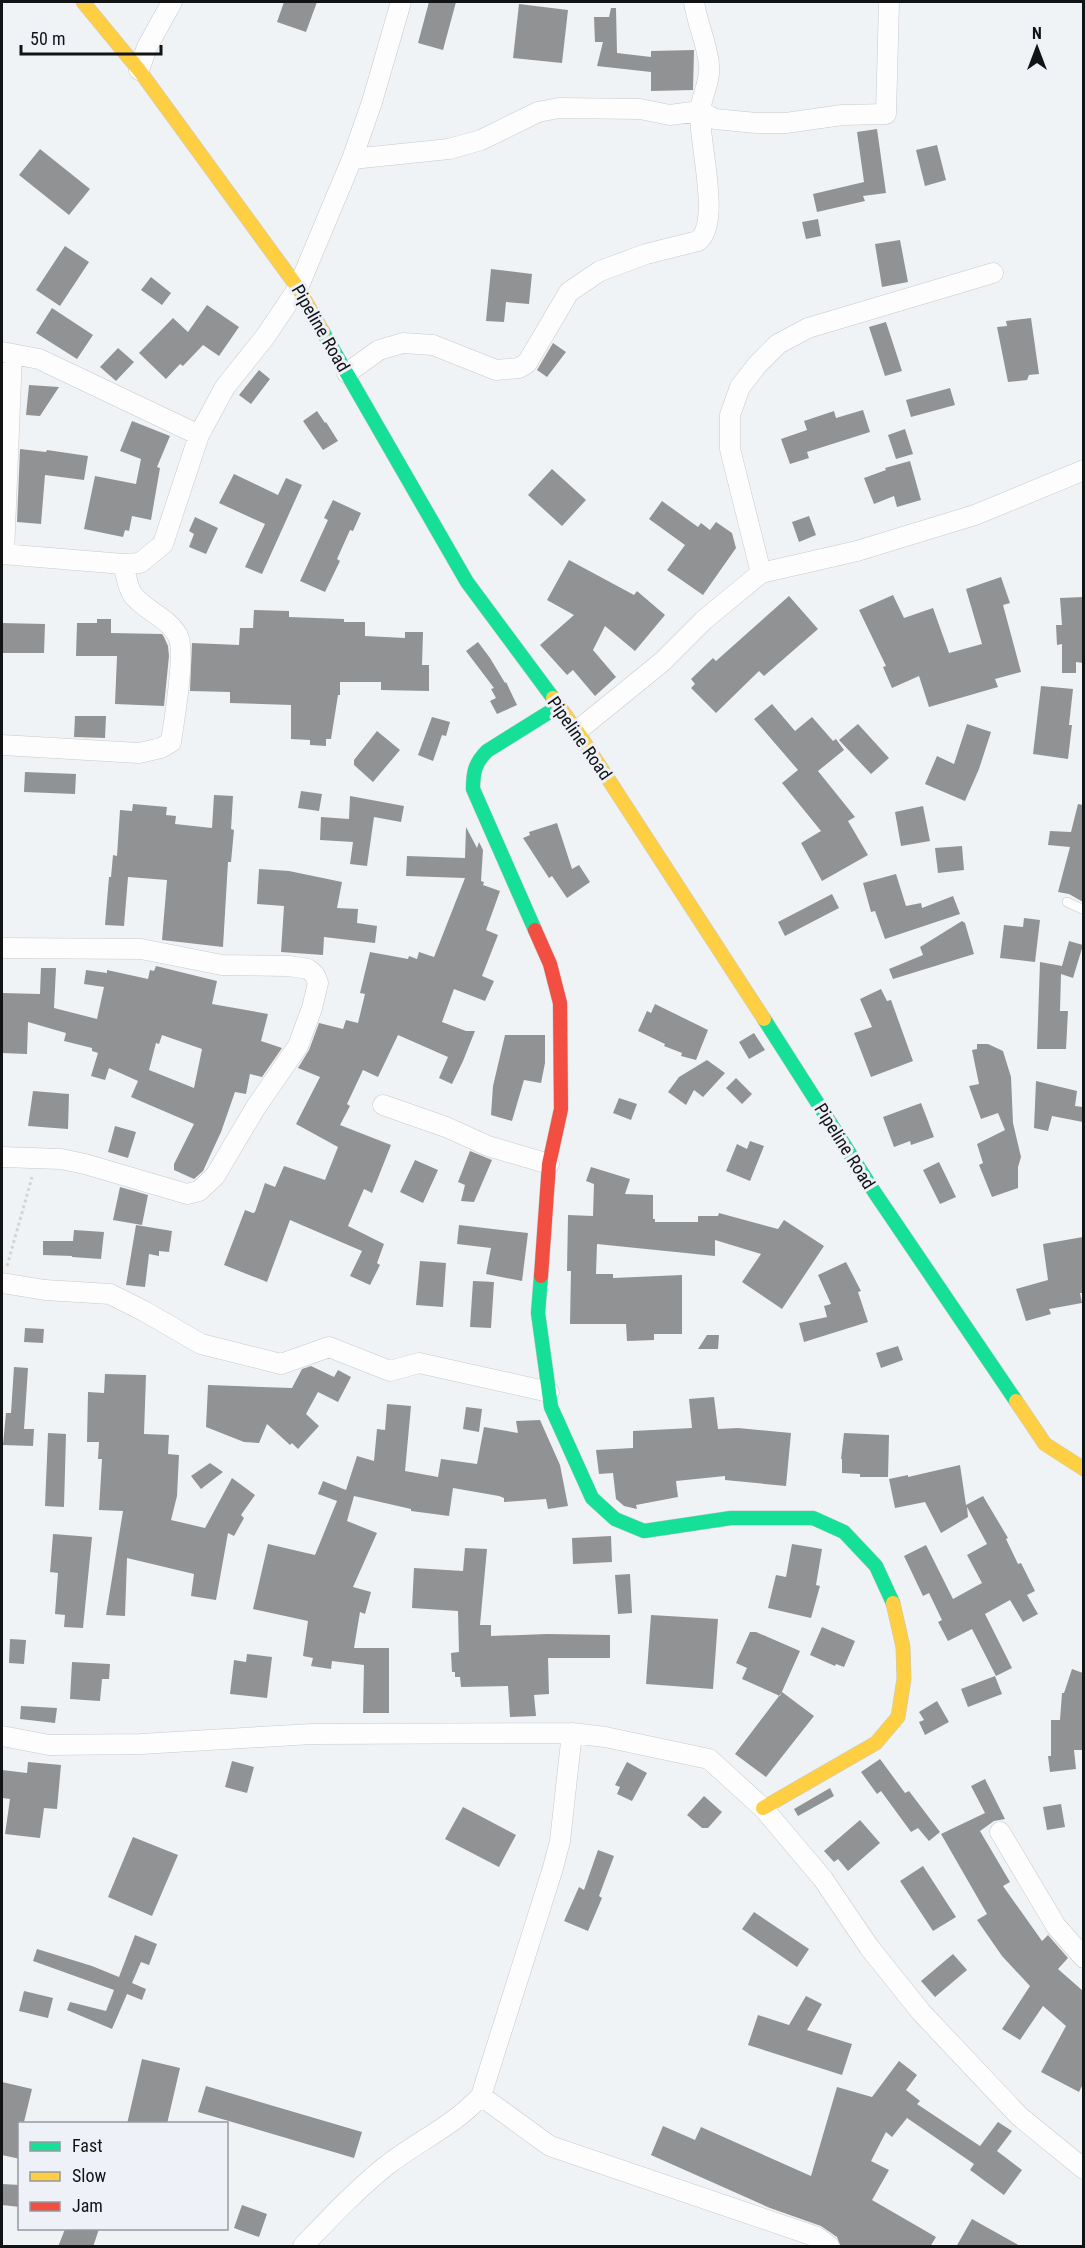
<svg xmlns="http://www.w3.org/2000/svg" width="1085" height="2248" viewBox="0 0 1085 2248" font-family="'Roboto Condensed',sans-serif">
  <style>
    .building { fill: #919294; fill-rule: evenodd }
    .lines { fill: none; stroke-linecap: round; stroke-linejoin: round }
    .lane-casing { stroke: #c7c9cb; stroke-width: 10 }
    .street-casing { stroke: #c7c9cb; stroke-width: 21 }
    .fast-casing { stroke: #c7c9cb; stroke-width: 15 }
    .slow-casing { stroke: #c7c9cb; stroke-width: 15 }
    .jam-casing { stroke: #c7c9cb; stroke-width: 15 }
    .path { stroke: #d3d4d4; stroke-width: 3; stroke-dasharray: 3 3; stroke-linecap: butt }
    .lane { stroke: #fdfdfe; stroke-width: 9 }
    .street { stroke: #fdfdfe; stroke-width: 20 }
    .fast { stroke: #16e098; stroke-width: 14 }
    .slow { stroke: #ffcf43; stroke-width: 14 }
    .jam { stroke: #f24e42; stroke-width: 14 }
    .labels { text-anchor: middle; dominant-baseline: central; stroke-width: 6; stroke-linejoin: round; paint-order: stroke }
    .street-label { font-size: 18px; fill: #121315; stroke: #eef2f8 }
  </style>
  <rect width="100%" height="100%" fill="#f0f3f6"/>
  <path class="building" d="M284 2H317L306 32 277 22Z
    M429 2H456L443 50 418 43Z
    M519 4 568 10 562 63 513 58Z
    M611 8H616L617 53 651 57V51L694 50 693 90 651 91V72L597 66 603 42H595L594 17H609Z
    M877 129 886 193 863 196 865 201 817 212 813 194 864 182 857 132Z
    M937 145 946 180 925 186 916 150Z
    M40 149 90 189 69 215 19 175Z
    M818 219 821 236 806 239 802 222Z
    M900 240 908 282 882 287 875 244Z
    M65 246 89 262 60 306 36 290Z
    M491 269 532 274 529 304 506 302 504 322 486 321Z
    M151 277 171 293 162 305 141 290Z
    M207 305 239 327 219 356 203 345 183 366 180 364 166 379 139 353 173 318 188 332Z
    M52 308 93 335 77 359 36 333Z
    M1031 318 1039 374 1029 375 1027 380 1008 382 997 327 1007 326 1006 321Z
    M886 322 902 371 885 376 869 327Z
    M553 343 566 352 547 377 537 370Z
    M118 348 134 362 116 381 100 367Z
    M259 370 270 379 251 404 239 395Z
    M29 385 59 387 40 416 26 415Z
    M950 388 955 405 911 417 906 400Z
    M863 410 870 432 807 452 809 458 790 464 781 439 807 430 804 421 834 411 836 418Z
    M317 411 325 423 326 422 338 441 323 450 303 421Z
    M132 421 170 436 157 467 160 468 151 520 132 516 129 531 125 530 123 537 84 529 95 476 136 484 141 459 120 451Z
    M905 429 913 454 896 459 888 435Z
    M20 449 46 452 47 450 88 456 84 480 45 475 41 524 17 522Z
    M910 461 921 500 897 507 894 496 874 504 864 478 886 470 885 468Z
    M552 469 586 500 562 526 528 495Z
    M234 474 278 495 286 478 302 485 262 574 245 567 265 524 219 503Z
    M333 500 361 513 353 531 350 530 337 559 340 561 325 592 300 581 328 520 324 518Z
    M662 501 698 527 701 523 710 530 716 522 732 533 736 548 703 595 667 570 685 545 649 519Z
    M809 516 816 535 799 542 792 522Z
    M195 517 218 528 206 554 189 547 194 534 189 531Z
    M569 560 634 595 637 591 665 615 635 651 605 626 593 650 616 677 595 696 573 670 567 675 540 645 574 615 547 600Z
    M1001 577 1010 603 1003 605 1021 672 995 679 998 687 929 707 919 676 892 688 883 667 886 666 859 610 893 595 904 618 933 608 949 653 982 644 966 589Z
    M789 596 818 629 764 676 759 671 716 713 691 688 695 684 691 679 713 658 716 661Z
    M1083 597V663L1076 662V673H1062V644L1057 645 1056 625H1062L1060 598Z
    M254 610 289 611V617L344 619V622H365V636L405 638V632H423L422 665H429V691L381 690V682H340V695H338L331 739H326V746L310 745V740L291 739V705L230 703V692L190 691 192 643 239 645 240 628H253Z
    M97 619H111V633L162 634 164 637 168 646 169 656 164 706 115 704 117 656H76L77 623H97Z
    M2 623 45 624 44 653H2Z
    M478 642 490 658 505 683 506 682 517 705 497 714 490 701 496 698 491 689 494 688 466 651Z
    M1041 686 1073 689 1069 725H1072L1068 759 1033 754Z
    M772 704 795 731 812 717 833 741 836 739 844 750 818 771 855 817 848 821 868 855 822 881 801 843 821 831 782 783 798 770 754 719Z
    M75 716H106L105 738 74 737Z
    M432 717 450 722 446 736 442 735 433 761 418 755Z
    M858 724 889 758 871 774 839 740Z
    M967 724 991 732 979 769 965 801 925 784 937 756 954 764Z
    M377 731 400 750 373 782 354 765V760Z
    M25 772 76 774 75 794 24 792Z
    M301 791 322 794 319 811 298 808Z
    M214 795 233 796 231 829 234 830 231 862H228L223 947 162 940 167 880 128 877 124 926 105 925 109 877H111L113 855 117 856 120 810 132 811 133 804 167 807 166 815 176 816 175 824 212 828Z
    M350 796 404 806 401 822 374 817 367 866 350 864 353 842 320 840 321 817 349 819Z
    M1078 804 1083 805V902L1069 894 1058 892 1070 847 1048 845 1050 831 1071 832Z
    M923 806 930 841 901 846 895 812Z
    M557 823 572 869 579 865 590 882 567 898 552 876 549 878 523 838 530 835 529 832Z
    M466 827 477 848 479 842 483 850 481 881 484 882 483 885 500 891 486 930 498 935 482 976 494 981 485 1001 454 989 442 1022 466 1031H475L463 1061 452 1084 439 1078 448 1057 398 1035 378 1077 363 1070 347 1104 350 1106 340 1125 391 1145 372 1193 364 1189 348 1226 384 1244 377 1263 380 1265 370 1285 350 1276 362 1251 290 1220 267 1282 224 1265 245 1210 253 1213 255 1212 265 1183 275 1187 284 1166 325 1180 338 1147 296 1124 320 1077 298 1068 309 1050 319 1023 343 1029 346 1020 358 1023 365 994 360 993 370 952 408 959 409 956 417 959 419 952 434 957 465 878 406 876 407 856 465 858Z
    M962 846 964 870 938 873 935 848Z
    M259 869 289 871 342 882 337 908 358 909 357 923 377 926 375 943 324 937 323 955 281 952 284 906 257 904Z
    M896 874 906 906 921 903 922 908 953 896 960 914 885 939 875 911 871 912 863 883Z
    M832 894 839 908 785 936 778 922Z
    M1024 918 1040 920 1035 962 1000 958 1004 925 1023 927Z
    M962 921 965 923 974 954 893 979 889 969 923 955 920 947Z
    M1069 941 1083 945 1073 978 1061 974 1060 1011H1068L1066 1049H1037L1040 962 1062 966Z
    M156 966 217 981 212 1004 268 1014 261 1041 282 1048 262 1077 250 1074 246 1094 235 1092 221 1132 203 1171 194 1179 174 1170V1164L194 1124 131 1097 138 1081 109 1068 105 1080 91 1076 98 1053 92 1051V1048L64 1041 66 1033 28 1022 27 1054 2 1053V993L40 994 41 968H56L54 1008 97 1019 104 987 84 984 86 970 107 973V970L148 979 150 970 154 971ZM162 1035 202 1049 194 1088 149 1070 156 1043 159 1044Z
    M881 989 887 1001 891 1000 913 1061 871 1077 854 1033 872 1027 860 999Z
    M655 1004 708 1030 696 1060 681 1056 682 1053 664 1046 665 1044 638 1031 647 1011 651 1013Z
    M754 1033 765 1050 749 1059 739 1042Z
    M505 1035H545V1063L541 1083 524 1080 512 1121 491 1115 493 1086Z
    M977 1044H988L1003 1051 1011 1077 1013 1123 1021 1157 1018 1167V1188L992 1197 979 1165 983 1163 977 1144 1005 1130 998 1113 981 1119 969 1086 979 1084 972 1050 977 1049Z
    M707 1060 725 1073 703 1097 694 1090 686 1105 668 1092 679 1077Z
    M736 1078 752 1094 742 1104 726 1088Z
    M1036 1081 1077 1091 1075 1106 1083 1107V1122L1052 1116 1048 1131 1034 1128Z
    M33 1091 69 1094 68 1129 28 1126Z
    M619 1098 637 1104 631 1120 613 1113Z
    M921 1103 934 1137 911 1145 910 1141 894 1147 883 1117Z
    M115 1126 136 1132 128 1158 108 1152Z
    M750 1141 764 1146 750 1181 726 1171 737 1144 747 1149Z
    M470 1151 492 1160 474 1202 461 1201 465 1185 458 1182Z
    M415 1160 438 1170 423 1203 400 1192Z
    M939 1162 956 1197 940 1204 923 1170Z
    M591 1167 630 1179 625 1194 653 1195V1219H655V1222H698V1216H718L719 1213 778 1229 784 1220 824 1246 782 1309 742 1282 761 1254 715 1240V1256L597 1244 596 1274H613V1278L682 1275V1334H654V1340L627 1341 626 1324H570L571 1271H567L568 1215 593 1216 594 1184 586 1181Z
    M120 1187 148 1195 142 1225 113 1220Z
    M136 1225 172 1231 169 1252 159 1251V1256L149 1254 145 1287 126 1285Z
    M459 1225 528 1233 522 1281 486 1274 491 1248 457 1244Z
    M74 1230 104 1232 101 1259 72 1257V1256L43 1255V1241H73Z
    M1083 1237V1293H1080L1082 1303 1049 1309 1051 1314 1026 1321 1016 1289 1048 1280 1043 1244Z
    M420 1261 446 1263 443 1307 416 1305Z
    M846 1262 861 1291 858 1292 868 1322 804 1342 799 1323 827 1317 824 1306 831 1304 818 1275Z
    M473 1281 494 1282 491 1328 470 1327Z
    M25 1328 44 1329 43 1343 24 1342Z
    M707 1335H719L718 1349H698Z
    M898 1346 903 1360 881 1368 876 1353Z
    M311 1366 334 1377 338 1370 351 1377 338 1402 318 1392 306 1414 319 1426 298 1449 292 1443 290 1445 267 1424 259 1443 244 1442 206 1427 208 1385 292 1388 302 1369Z
    M14 1367 28 1368 24 1429H34L33 1446 3 1445 6 1413H11Z
    M105 1374 146 1375 144 1434 169 1435 168 1454 179 1455 177 1496 171 1520 205 1528 232 1478 255 1495 241 1515 244 1518 234 1536 228 1533 216 1600 191 1596 194 1574 127 1558 125 1616 106 1615 123 1511 99 1510 102 1459H98L99 1442H87L88 1392 104 1393Z
    M714 1397 718 1429 738 1428 791 1433 786 1486 725 1480V1476L676 1481 678 1497 636 1505 637 1509 624 1506 616 1499 613 1473 599 1474 596 1450 633 1448V1431L692 1428 689 1399Z
    M387 1404 411 1406 405 1471 438 1477 441 1459 477 1464 484 1427 518 1433 516 1421 540 1420 560 1465 568 1506 548 1509 546 1499 504 1502V1498L499 1496 453 1488 449 1516 411 1511V1509L354 1496 347 1521 377 1533 353 1587 371 1592 365 1614 360 1612 354 1648H389V1713H363L364 1665 332 1661 331 1669 311 1666 313 1658 303 1656 308 1621 253 1609 268 1544 315 1555 337 1501 318 1494 323 1481 346 1490 357 1456 374 1461 377 1429 385 1430Z
    M466 1407 482 1409 479 1432 463 1429Z
    M48 1433 66 1434 64 1507 45 1506Z
    M844 1433 889 1435 888 1477H860V1474L842 1473V1459H841Z
    M210 1463 223 1472 201 1489 191 1476Z
    M960 1465 966 1505 983 1496 1008 1538 1006 1539 1018 1564 1021 1563 1035 1591 1027 1595 1038 1614 1023 1622 1010 1600 985 1614 1012 1668 996 1676 972 1629 948 1641 938 1622 942 1620 929 1593 923 1596 904 1556 926 1545 953 1599 982 1583 967 1555 987 1544 967 1507 968 1517 941 1533 925 1502 895 1508 889 1479 908 1475V1477Z
    M53 1534 92 1537 83 1628 64 1627 65 1615 55 1614 58 1573 50 1572Z
    M611 1536 612 1562 573 1564 572 1538Z
    M792 1544 822 1549 816 1585 820 1586 811 1618 768 1608 776 1575 786 1577Z
    M465 1548 487 1549 480 1625H491V1636L547 1634 610 1635V1658H548L549 1694 534 1695 536 1716 510 1717 508 1686 461 1687 460 1677H455V1672H452L451 1653 459 1652 458 1611 412 1608 414 1568 463 1571Z
    M630 1574 632 1613 618 1614 615 1575Z
    M651 1615 718 1619 713 1689 646 1684Z
    M822 1627 855 1641 844 1667 836 1664 835 1666 810 1655Z
    M750 1632H756L800 1651 780 1696 742 1679 747 1668 736 1663Z
    M10 1639 26 1640 24 1664 9 1663Z
    M247 1654 272 1657 267 1698 230 1694 234 1660 246 1662Z
    M72 1662 110 1664 109 1679H102L100 1701 70 1699Z
    M1072 1669 1083 1673V1750H1074L1076 1769 1050 1772 1048 1756H1051V1720H1060L1062 1693H1064Z
    M995 1676 1002 1694 968 1707 961 1689Z
    M782 1692 814 1716 766 1777 735 1754Z
    M937 1701 949 1722 925 1735 919 1722 924 1720 919 1712Z
    M21 1706 57 1708 55 1723 20 1719Z
    M880 1759 905 1793 909 1791 940 1832 929 1841 918 1828 911 1832 881 1791 877 1794 861 1772Z
    M232 1761 254 1767 247 1793 225 1787Z
    M28 1762 61 1765 57 1809 44 1808 40 1838 5 1834 10 1799 2 1798V1770L27 1773Z
    M627 1762 647 1773 632 1801 617 1794 620 1787 615 1785Z
    M985 1779 1005 1819 994 1821 980 1831 1010 1882 1003 1886 1042 1941 1048 1935 1068 1958 1058 1969 1083 1991V2084L1079 2092 1041 2072 1066 2026 1043 2006 1020 2040 1002 2029 1030 1986 1002 1956 977 1920 987 1914 941 1834 985 1813 971 1786Z
    M830 1788 834 1796 798 1816 794 1809Z
    M704 1796 722 1812 708 1828H702L687 1815Z
    M1061 1804 1065 1827 1047 1830 1043 1807Z
    M463 1807 516 1835 499 1867 445 1839Z
    M860 1820 880 1843 848 1871 838 1859 834 1862 824 1851Z
    M133 1837 178 1855 152 1916 108 1897Z
    M598 1850 614 1856 599 1896 602 1898 588 1931 564 1921 579 1887 584 1890Z
    M923 1866 956 1917 933 1931 900 1881Z
    M754 1912 809 1949 797 1967 742 1929Z
    M135 1935 157 1944 149 1965 141 1962 132 1983 146 1989 142 2000 127 1994 112 2029 67 2010 70 2002 106 2011 114 1990 33 1961 37 1949 92 1966 119 1977Z
    M953 1954 967 1970 935 1997 921 1981Z
    M24 1991 53 1998 48 2018 19 2011Z
    M806 1996 822 2004 807 2030 852 2044 842 2075 748 2045 758 2015 789 2025Z
    M142 2059 180 2068 167 2124H127Z
    M899 2061 917 2075 906 2090 920 2101 917 2104 980 2146 998 2122 1012 2131 997 2151 1022 2170 1004 2195 970 2170 974 2164 907 2118 892 2137 886 2132 871 2161 889 2170 872 2200 936 2237 930 2247H841L837 2237 821 2226 770 2208 651 2155 663 2126 695 2140 701 2127 811 2176 837 2087 872 2097Z
    M2 2082 32 2089 24 2122 20 2121V2159L2 2155Z
    M206 2086 362 2132 354 2158 198 2112Z
    M2 2184 20 2185V2207L2 2205Z
    M242 2205 267 2214 259 2237 234 2228Z
    M972 2219 1022 2247H956Z
    M65 2229H99L93 2247H58Z"/>
  <g class="lines">
    <g class="lane-casing">
      <path id="lane" d="M1067 902 1084 910"/>
    </g>
    <g class="street-casing">
      <path id="street" d="M139 70 147 47 172 2
        M352 159 449 149 481 140 538 112 559 108 640 109 670 115 700 111 715 119 756 123H786L842 115 886 114 889 2
        M2 352 39 359 199 435
        M347 373 379 350 403 343 433 345 496 370 519 368 527 363 569 292 600 271 646 254 698 241C722 223 698 140 700 110 702 96 711 79 709 65 707 43 697 23 694 2
        M2 554 123 564 140 563 163 544 199 435 225 387 265 337 298 288 352 159 372 102 401 2
        M4 554 12 354
        M761 573 730 449V415L740 387 758 364 778 344 808 328 993 273
        M577 731 662 662 704 620 761 573 857 551 975 515 1084 470
        M2 745 139 753 161 748 171 742C174 721 186 652 178 636 168 617 145 611 133 595 127 587 126 573 123 564
        M2 948 141 949 222 965 289 966 308 969 315 975 318 983 312 1008 298 1046 256 1107 215 1176 199 1191 187 1194 85 1164 61 1159 2 1157
        M383 1105 446 1127 488 1146 549 1164
        M2 1283 45 1290 110 1294 144 1311 201 1344 281 1364 329 1347 390 1371 419 1363 549 1392
        M2 1736 49 1745 141 1744 312 1734 572 1733 605 1737 709 1759 763 1808 823 1879 869 1947 921 2012 1019 2116 1084 2169
        M1000 1832 1056 1926 1084 1958
        M481 2096 550 2146 817 2237 829 2246
        M303 2246C329 2219 356 2190 386 2166 419 2140 451 2128 481 2096L553 1868 560 1841 572 1733"/>
    </g>
    <g class="fast-casing">
      <path id="fast" d="M323 332 467 582 553 698
        M535 930 473 789C473 772 475 763 487 751L559 706
        M764 1019 875 1193 1016 1401
        M541 1276 538 1313 551 1407 592 1498 615 1519 644 1531 731 1518H813L844 1532 876 1566 893 1603"/>
    </g>
    <g class="slow-casing">
      <path id="slow" d="M83 2 139 70 298 288 323 332
        M553 698 577 731 764 1019
        M1016 1401 1045 1444 1084 1469
        M763 1808 876 1743 898 1717 904 1679 903 1647 893 1603"/>
    </g>
    <g class="jam-casing">
      <path id="jam" d="M535 930 550 964 560 1003 561 1109 549 1164 541 1276"/>
    </g>
    <path class="path" d="M7 1266 32 1177"/>
    <use href="#lane" class="lane"/>
    <use href="#street" class="street"/>
    <use href="#fast" class="fast"/>
    <use href="#slow" class="slow"/>
    <use href="#jam" class="jam"/>
  </g>
  <g class="labels">
    <g class="street-label">
      <text transform="translate(321 328) rotate(60)">Pipeline Road</text>
      <text transform="translate(580 738) rotate(55)">Pipeline Road</text>
      <text transform="translate(845 1146) rotate(58)">Pipeline Road</text>
    </g>
  </g>
  <rect width="1085" height="2248" fill="none" stroke="#121315" stroke-width="6"/>
  <rect x="18" y="2122" width="210" height="108" fill="#eef2f8" stroke="#96999d" stroke-width="1.5"/>
  <rect x="30" y="2142" width="30" height="9" fill="#16e098" stroke="#96999d" stroke-width="1.5"/>
  <text x="72" y="2152" font-size="18" fill="#121315">Fast</text>
  <rect x="30" y="2172" width="30" height="9" fill="#ffcf43" stroke="#96999d" stroke-width="1.5"/>
  <text x="72" y="2182" font-size="18" fill="#121315">Slow</text>
  <rect x="30" y="2202" width="30" height="9" fill="#f24e42" stroke="#96999d" stroke-width="1.5"/>
  <text x="72" y="2212" font-size="18" fill="#121315">Jam</text>
  <g transform="translate(1037 48)" stroke="#eef2f8" stroke-width="4.5" paint-order="stroke">
  <path d="M0-4.5L10 22L0 15L-10 22Z" fill="#121315"/>
  <text y="-9" font-size="16" font-weight="bold" text-anchor="middle" fill="#121315">N</text>
  </g>
  <path d="M21 45v9h140v-9" fill="none" stroke="#121315" stroke-width="3"/>
  <text x="30" y="45" font-size="18" fill="#121315" stroke="#eef2f8" stroke-width="4.5" paint-order="stroke">50 m</text>
</svg>
